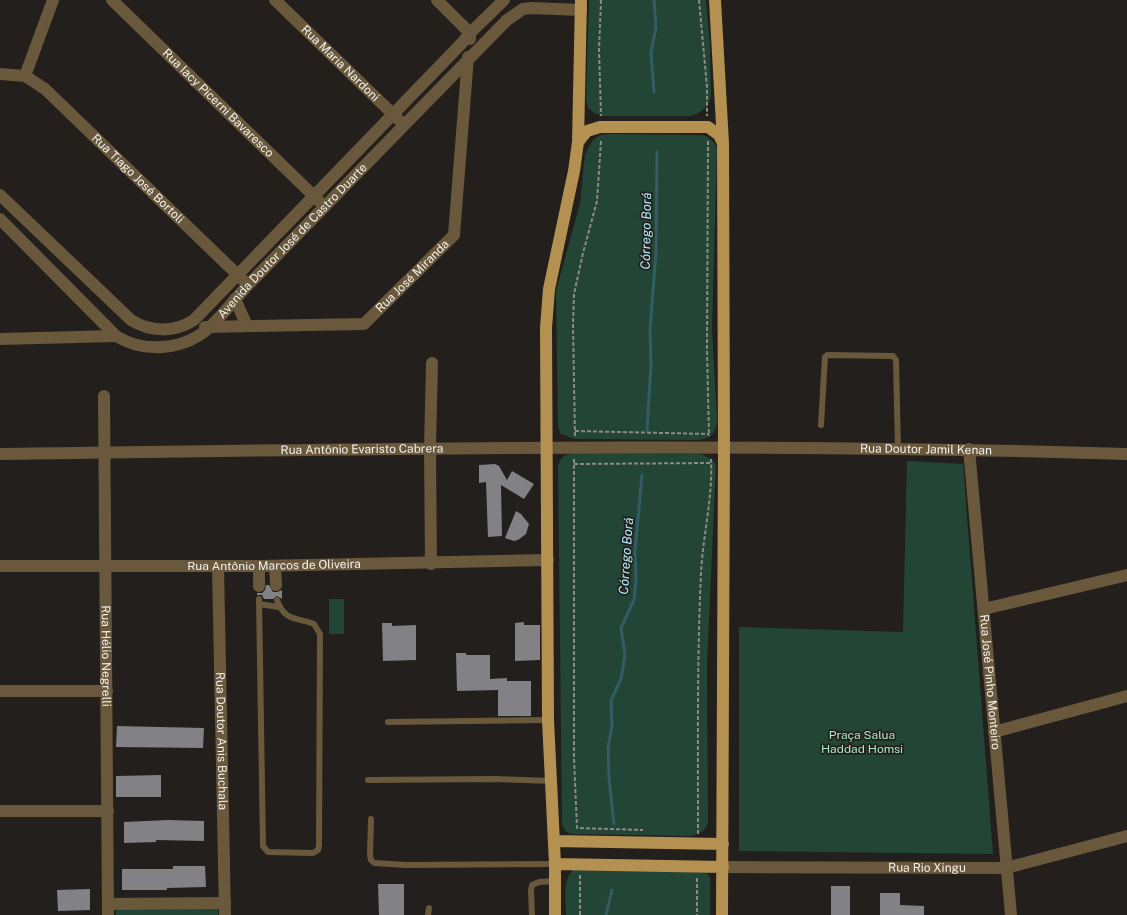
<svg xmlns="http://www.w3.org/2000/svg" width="1127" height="915" viewBox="0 0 1127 915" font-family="'Public Sans',sans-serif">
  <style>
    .green { fill: #234536 }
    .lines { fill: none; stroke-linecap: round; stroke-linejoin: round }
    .stream { stroke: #335d65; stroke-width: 3 }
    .building { fill: #828185 }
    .path { stroke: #8c8a87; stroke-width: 2; stroke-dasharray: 4 2; stroke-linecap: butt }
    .lane { stroke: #69583b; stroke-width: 6 }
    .street { stroke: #69583b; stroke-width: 12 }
    .primary { stroke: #b49051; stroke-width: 12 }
    .labels { text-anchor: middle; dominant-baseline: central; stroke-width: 3.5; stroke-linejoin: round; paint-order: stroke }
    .street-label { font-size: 12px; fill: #f2f0ee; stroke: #221f1c }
    .park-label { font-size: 12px; fill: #aaeacb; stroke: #221f1c }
    .water-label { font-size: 13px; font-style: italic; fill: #b3effb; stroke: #221f1c }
  </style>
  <rect width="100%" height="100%" fill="#221f1c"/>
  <path class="green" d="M589 0H706L710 44 711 97C708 107 701 113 691 116H602L594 113 588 108 586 99Z
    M611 134 700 135C709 136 713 140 717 148L712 329 717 419C716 433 712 438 698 440L575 439 561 434 558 427 556 291 580 203 585 154 593 140 600 135Z
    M574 453 700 454 712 459 716 464 707 665 708 823C705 831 700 834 691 836L571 834 565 831 562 824 558 466C560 457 565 454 574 453Z
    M907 461 963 464 993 854 739 851V627L903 632Z
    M329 599H344V634H329Z
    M576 868 705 870 710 878V915H566C566 901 561 877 576 868Z
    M218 906V915H116V907Z"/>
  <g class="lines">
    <path class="stream" d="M654 0 656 27 651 53 654 92
      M647 430 651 365 650 329 656 252 657 152
      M614 824 609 778 608 748 612 726 611 700 621 679 625 655 621 628 634 600 636 580 635 551 642 475
      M606 915 612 890"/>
  </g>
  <path class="building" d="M495 464 499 466 507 480 512 471 534 484 524 499 501 485 502 536 488 537 486 482 479 483V465Z
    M516 511 521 514 529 524 526 534 518 540 514 541 505 538Z
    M266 585H269L273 592H277L282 590V599L277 596 273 599H264L262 595H257V593H262L265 590Z
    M524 622V625H540V660L515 661V623Z
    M382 623H392V626L416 625V660L383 661Z
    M456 653H466V655H490V679L507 678V681H531V716H498V690L457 691Z
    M117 726 204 728 203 748 116 747Z
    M161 775V797H116V776Z
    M168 820 204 821V841L156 840V842L124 843V822Z
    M173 866H205L206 887 167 888V890H122V869H173Z
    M378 884H404V915H379Z
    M831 886H850V915H831Z
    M90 889V910L58 911 57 890Z
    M880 893H900V905L924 906V915H880Z"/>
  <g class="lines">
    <path class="path" d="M601 0 599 50 601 116
      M699 0 707 87V116
      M708 141 707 350 709 436
      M575 431 709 434
      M575 436 573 325 574 294 583 253 597 201 601 141
      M574 459V758L577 828 643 830
      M574 464 710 463
      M698 834C698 747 697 660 701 573 703 535 713 497 711 459
      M580 875V915
      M697 878V915"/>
    <path class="lane" d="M821 425 825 357 827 355 893 356 896 360 898 449
      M259 599 263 846 268 852 313 853 318 850 319 846 320 634 314 624C296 617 285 622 277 600
      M259 604 279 607
      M388 722 548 720
      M368 780 495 779 552 781
      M371 819 370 855 371 860 374 863 406 865 555 864
      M428 915 429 908
      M532 915 531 890 532 885 539 882 555 881"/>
    <g class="street">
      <path id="s1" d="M112 0 319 201"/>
      <path id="s2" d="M275 0 399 120"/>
      <path d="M437 0 470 33V39"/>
      <path id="s3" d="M0 74 25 76 45 89 243 280"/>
      <path d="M25 76 53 0"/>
      <path d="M0 195 131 320C150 332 174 333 194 320L462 43 470 33 504 0"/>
      <path id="s4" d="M0 219 116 336C145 354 186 350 211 326 224 313 236 298 248 285L507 20 523 9 531 8 581 10"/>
      <path d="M235 299 247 326"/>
      <path id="s5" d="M205 327 364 324 454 235 468 57"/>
      <path d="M0 339 116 336"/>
      <path id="s6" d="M104 396 108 915"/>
      <path id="s7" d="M969 449 1011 915"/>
      <path id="s8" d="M0 454C376 449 751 442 1127 454"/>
      <path d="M431 564 430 448 432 363"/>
      <path id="s9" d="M0 566H259L548 560"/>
      <path d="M259 566V586"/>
      <path d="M275 566 276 585"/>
      <path id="s10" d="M218 567 225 915"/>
      <path d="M984 609 1127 575"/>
      <path d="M0 691H107"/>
      <path d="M994 732 1127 696"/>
      <path d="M0 811H108"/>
      <path id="s11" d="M723 867 1006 868 1127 836"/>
      <path d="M108 904 225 903"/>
    </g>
    <path class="primary" d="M715 0 723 143 724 447 722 915
      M578 142 587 131 600 127H708L719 135 723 143
      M554 841 723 844
      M555 864 723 867
      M555 915V864L548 720 546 328 549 289 574 171 578 142 581 0"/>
  </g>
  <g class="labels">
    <g class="street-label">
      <text stroke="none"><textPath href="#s2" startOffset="91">Rua Maria Nardoni</textPath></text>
      <text stroke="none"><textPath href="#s1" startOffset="148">Rua Iacy Picerni Bavaresco</textPath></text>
      <text stroke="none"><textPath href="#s3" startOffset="178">Rua Tiago José Bortoli</textPath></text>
      <text stroke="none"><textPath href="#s4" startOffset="385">Avenida Doutor José de Castro Duarte</textPath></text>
      <text stroke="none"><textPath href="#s5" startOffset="227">Rua José Miranda</textPath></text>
      <text stroke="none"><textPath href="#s8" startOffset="362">Rua Antônio Evaristo Cabrera</textPath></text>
      <text stroke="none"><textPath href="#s8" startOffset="926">Rua Doutor Jamil Kenan</textPath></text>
      <text stroke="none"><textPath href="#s9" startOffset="274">Rua Antônio Marcos de Oliveira</textPath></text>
      <text stroke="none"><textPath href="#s6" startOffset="260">Rua Hélio Negrelli</textPath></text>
      <text stroke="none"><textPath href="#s7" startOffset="234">Rua José Pinho Monteiro</textPath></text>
      <text stroke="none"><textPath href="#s10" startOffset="174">Rua Doutor Anis Buchala</textPath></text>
      <text stroke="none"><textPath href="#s11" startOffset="204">Rua Rio Xingu</textPath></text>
    </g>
    <g class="park-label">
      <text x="862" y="735">Praça Salua<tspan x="862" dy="14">Haddad Homsi</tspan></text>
    </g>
    <g class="water-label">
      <text transform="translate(646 231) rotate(-89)">Córrego Borá</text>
      <text transform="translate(626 556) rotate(-86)">Córrego Borá</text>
    </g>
  </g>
</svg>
